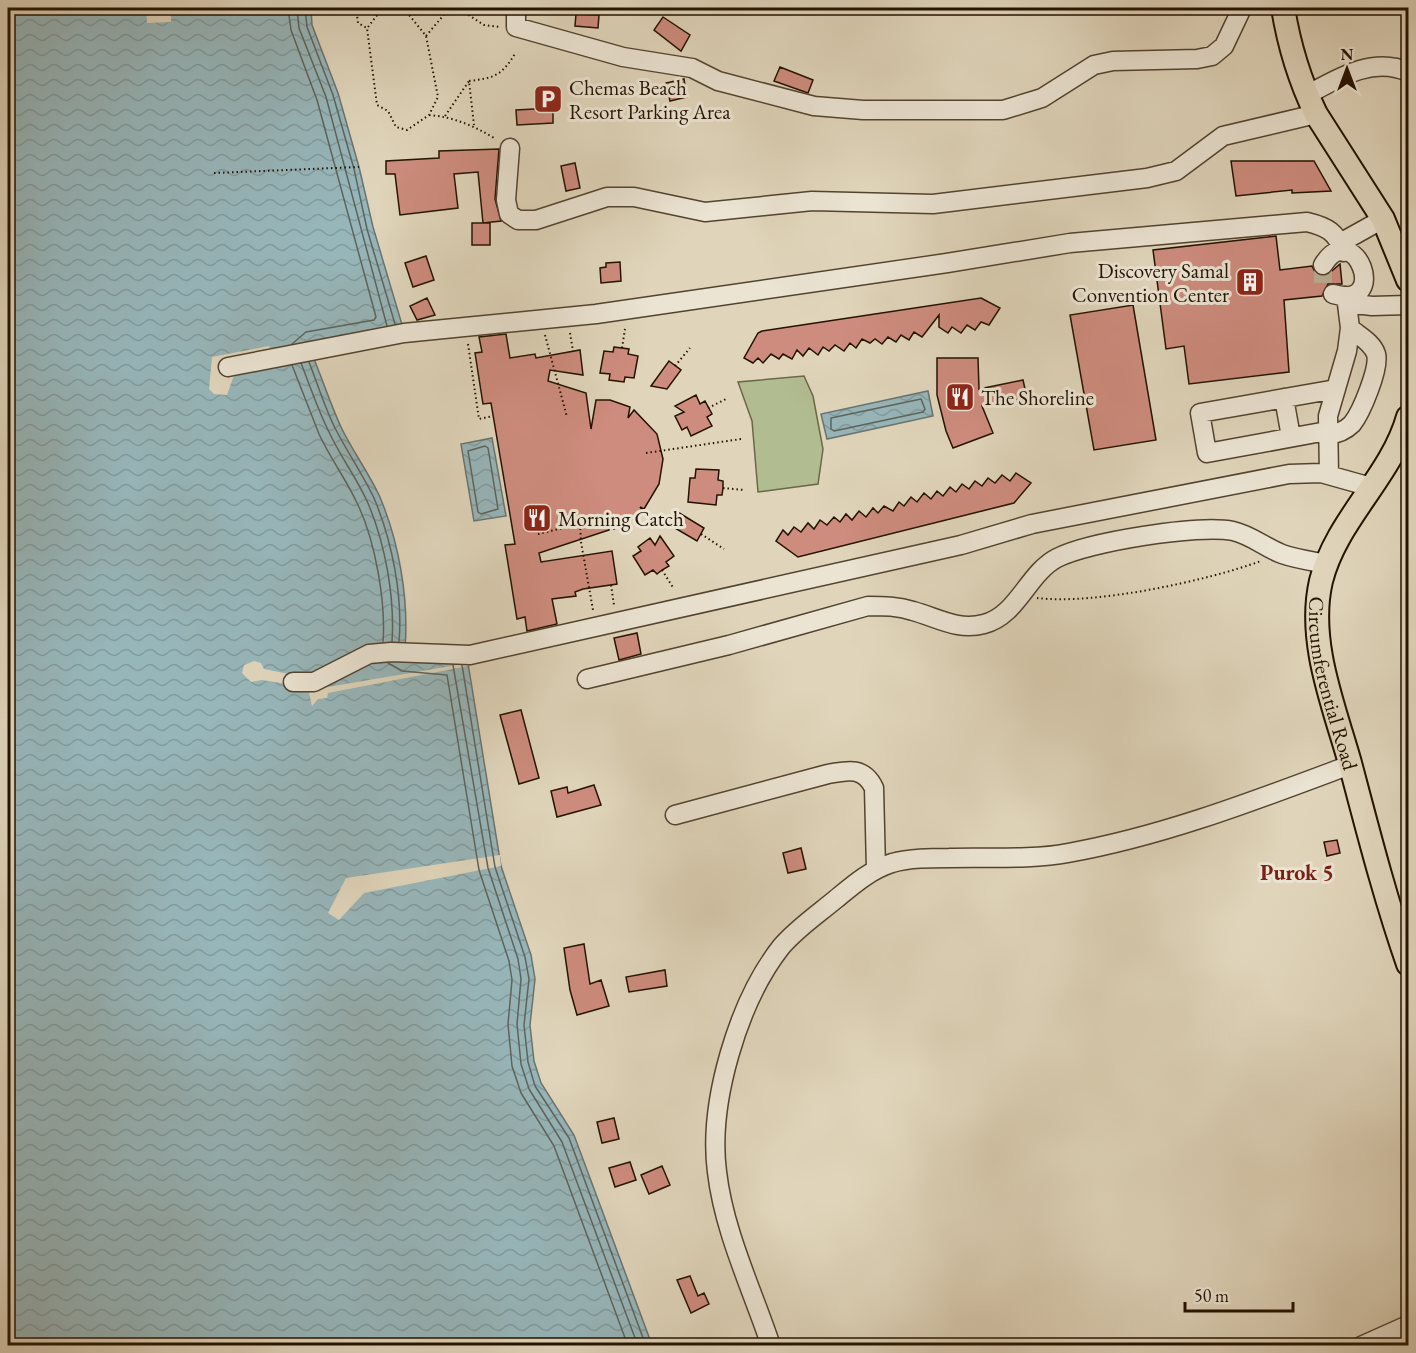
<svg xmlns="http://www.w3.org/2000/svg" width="1416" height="1353" viewBox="0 0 1416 1353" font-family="'EB Garamond',serif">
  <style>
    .grass { fill: #b1bd91; stroke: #6a6848; stroke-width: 1.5 }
    .water { fill: url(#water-waves); stroke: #697470; stroke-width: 1.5 }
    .pier { fill: #e0d5bb }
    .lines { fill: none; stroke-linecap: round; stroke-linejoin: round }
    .shore { stroke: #5d645d; stroke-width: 1.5 }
    .building { fill: #ce8c7e; stroke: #231200; stroke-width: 1.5 }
    .minor-tunnel { stroke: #baae96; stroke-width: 18; stroke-dasharray: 18 9; stroke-linecap: butt }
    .minor-casing { stroke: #52432f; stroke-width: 21 }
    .major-casing { stroke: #231200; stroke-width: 26 }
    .path { stroke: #231200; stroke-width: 2; stroke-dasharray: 1.5 3; stroke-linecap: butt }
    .minor { stroke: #ebe4d3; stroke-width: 18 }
    .major { stroke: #e0d5bb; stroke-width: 22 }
    .labels { text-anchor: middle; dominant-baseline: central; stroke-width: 6; stroke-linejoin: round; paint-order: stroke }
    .poi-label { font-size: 21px; fill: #231200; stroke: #ebe4d3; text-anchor: start }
    .street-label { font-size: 21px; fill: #231200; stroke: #ebe4d3 }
    .neighbourhood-label { font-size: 22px; font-weight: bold; fill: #7a1f14; stroke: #ebe4d3 }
  </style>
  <defs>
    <pattern id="water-waves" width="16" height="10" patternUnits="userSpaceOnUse" patternTransform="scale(1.5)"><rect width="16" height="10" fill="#97b6ba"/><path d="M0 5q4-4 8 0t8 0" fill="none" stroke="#829b9e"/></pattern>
  </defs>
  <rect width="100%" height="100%" fill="#e0d5bb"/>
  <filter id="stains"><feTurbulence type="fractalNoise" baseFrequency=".00333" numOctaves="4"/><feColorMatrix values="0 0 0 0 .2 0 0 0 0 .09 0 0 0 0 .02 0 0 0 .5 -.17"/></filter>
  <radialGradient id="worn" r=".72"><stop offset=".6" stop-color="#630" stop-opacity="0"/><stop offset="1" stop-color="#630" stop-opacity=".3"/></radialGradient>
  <path class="grass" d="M804 376 813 396 823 449 818 484 758 492 752 421 738 382Z"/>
  <path class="water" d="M8 8H311L312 25 338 93 359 167 373 227 403 328 312 354C322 378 330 403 341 427 352 450 368 472 379 495 399 541 409 599 405 649L466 651 501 866 531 955 535 979 530 1025 534 1061 541 1083 574 1135 652 1345H8Z
    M928 391 933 416 827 439 821 414Z
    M492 438 506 516 474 521 461 444Z"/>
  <path class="pier" d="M146 8H293L171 11V22L147 23Z
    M269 346 271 351 243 367 233 378 227 395 214 394 209 389 212 357Z
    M371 648 466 651 468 666 328 693 327 698 318 699 312 706 309 693 316 689 463 664V661L397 662 387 656H374L357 671H348L312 688 262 680 251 682 242 673 244 665 254 661 261 663 264 669 309 678Z
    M500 855 501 866 364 893 339 920 328 913 346 878Z"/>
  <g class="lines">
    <path class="shore" d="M288 8 291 30 317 100 376 317 374 320 306 332 292 344
      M297 8 299 28 326 97 387 326
      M305 8 307 27 333 95 354 169 367 229 395 324
      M309 362C318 385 325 409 336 430 348 453 363 475 374 498 392 541 403 596 399 642
      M301 363C310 386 318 410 329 432 340 456 356 477 367 501 385 542 395 597 392 642
      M292 365C301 388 310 411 319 434 330 458 346 479 357 503 375 539 386 602 383 642
      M921 399 925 409 923 412 834 431 831 429V418Z
      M485 446 488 448 498 509 481 514 478 512 468 451Z
      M388 663 402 671 447 675 479 870 509 961 512 980 508 1024 512 1066 521 1093 554 1146 628 1346
      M453 665 488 868 518 959 521 979 517 1024 521 1064 529 1089 562 1142 638 1346
      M462 665 495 867 525 957 529 979 524 1025 528 1062 535 1086 569 1138 646 1346"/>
  </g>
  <path class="building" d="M576 14 599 15 598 28 575 26Z
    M663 17 690 35 681 51 654 30Z
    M780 67 813 80 808 93 774 81Z
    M684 79 687 97 670 101 666 83Z
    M553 108V123L517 125 516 110Z
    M499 149 495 199 501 221 483 223 478 172 454 174 458 208 400 215 395 174H386V161L439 158V151Z
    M1231 161H1314L1331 191 1292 193V190L1236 196Z
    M575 163 580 188 566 191 561 166Z
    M472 223H490V245H472Z
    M1276 236 1280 270 1312 266 1316 274 1326 276 1340 264 1342 284H1328L1322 296 1284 300 1289 372 1189 384 1184 346 1166 349 1153 250Z
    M426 256 434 280 413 287 405 263Z
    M620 262 621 281 601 283 600 268 606 267V263Z
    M427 298 435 315 417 320 410 306Z
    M981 298 1000 308 989 325 981 322 975 330 967 325 961 333 952 327 948 333 939 327V315L922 337 914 332 909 340 901 335 896 342 888 337 882 344 875 339 870 343 862 339 856 348 850 343 844 351 835 345 829 351 823 347 818 355 809 348 803 356 797 350 792 359 783 354 779 359 771 354 763 363 758 358 753 363 744 358 758 333 762 331Z
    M1133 305 1156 440 1094 450 1070 315Z
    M506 334 510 358 535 354 536 358 580 350 583 375 550 370 548 381 586 393 591 429 596 400H610L630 407 628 418 634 410 657 434 663 459 659 484 644 509 640 507 643 511 638 516 614 529 607 519 609 530 539 553 541 562 612 551 617 584 583 589 575 592 576 596 552 599 557 624 527 631 525 617 517 619 505 545 515 544 491 403 483 404 475 353 482 352 479 337Z
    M614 347 629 349 628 354 638 356 634 378 625 377 624 382 609 380 610 374 600 373 604 351 613 352Z
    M937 358H978L979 389 1023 380 1027 398 982 406 993 433 953 448 946 431 937 395Z
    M669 361 681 370 667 389 651 386Z
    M696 395 700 404 705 401 712 414 707 417 712 426 691 436 687 427 682 430 675 416 684 412 675 406Z
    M696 469 719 470 718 480 723 481V488L722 495H717L716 505 688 502 690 478H695Z
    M1016 473 1031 483 1014 503 798 557 776 541 783 530 788 535 794 527 801 532 808 523 814 529 820 520 827 525 834 517 840 522 846 514 852 520 859 511 866 517 873 508 878 513 884 506 893 511 899 502 904 506 911 497 917 502 924 493 931 499 937 491 943 496 950 487 956 492 962 484 969 489 975 481 982 486 988 478 995 483 1002 475 1010 481Z
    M676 511 704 528 697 541 668 524Z
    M660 536 674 556 666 562 669 566 662 570 657 574 653 570 645 575 633 556 641 551 638 547 650 538 655 545Z
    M637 633 641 654 619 660 614 638Z
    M521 710 539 778 519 784 500 715Z
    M594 785 601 805 557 817 551 791 567 787 568 793Z
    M1337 840 1340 853 1327 856 1324 842Z
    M801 848 806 869 788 873 783 853Z
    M584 944 590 984 601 980 609 1006 577 1015 570 990 564 948Z
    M665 970 667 986 629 992 626 977Z
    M614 1118 619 1139 602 1143 597 1122Z
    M630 1162 636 1180 615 1187 609 1168Z
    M662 1166 670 1185 649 1194 641 1175Z
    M690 1276 698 1296 704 1293 709 1304 691 1313 677 1280Z"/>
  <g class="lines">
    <path class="minor-tunnel" d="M1323 265V283L1333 294"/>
    <g class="minor-casing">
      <path id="minor" d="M516 8V27L623 57 692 68 718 81 814 106 863 110H1003L1042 98 1094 65 1113 61 1197 59 1212 56 1224 46 1242 8
        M1307 95C1338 78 1373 56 1408 72
        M510 148 506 200 509 214 518 220H536L607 197H634L705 212 812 201 933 204 1147 178 1176 171 1223 136 1316 114
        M1340 243 1383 219
        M1323 265C1354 215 1392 311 1333 294
        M1347 303 1372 306 1408 305
        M228 367 404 333 596 314 947 263 1070 243 1307 222C1328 227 1336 232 1344 252
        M1284 398 1291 437
        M1327 431 1207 453 1200 413 1336 389
        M1327 435C1337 434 1345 431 1352 424 1361 413 1380 368 1376 354 1372 342 1359 336 1350 328
        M1329 475 1328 416 1347 351 1350 328 1346 296
        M587 679 729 645 868 606C884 606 898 606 913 611 938 618 958 631 984 624 1017 616 1028 573 1057 558 1088 542 1199 524 1233 531 1251 535 1266 548 1282 554 1296 559 1312 561 1327 564
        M293 682H314L369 654 391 652 470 655 961 545 1032 524 1289 474 1321 473 1371 487
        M675 815 828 774C849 770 864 767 874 788L876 869
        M771 1346C752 1289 724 1232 717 1172 708 1103 738 1002 781 947 796 929 818 914 836 899 853 885 870 870 892 863 910 858 930 858 949 858 985 857 1033 860 1068 853 1164 836 1259 799 1350 765
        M1361 1346 1408 1325"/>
    </g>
    <g class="major-casing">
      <g id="major">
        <path d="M1283 8C1289 45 1299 79 1316 114L1383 219 1408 280"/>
        <path id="s1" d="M1408 417C1391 477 1336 520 1321 581 1307 641 1334 706 1350 763 1368 831 1385 898 1408 964"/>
      </g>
    </g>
    <path class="path" d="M146 8H163
      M356 8 358 23 367 28 377 105 388 111 396 127 407 130 429 115 438 97 426 36 405 10 467 14 484 25 500 27
      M368 27 381 10H405
      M426 36 447 11
      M469 81C494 78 502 76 516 52
      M429 115C454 117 474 126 496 139
      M445 116 469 81 474 125
      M214 173 359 167
      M570 333 573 351
      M545 335 567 417
      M468 344 479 419 493 416
      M622 348 625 329
      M675 366 690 348
      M708 408 728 398
      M646 453 741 439
      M723 488 744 490
      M580 524 581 542 593 610
      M538 534 580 524 589 527 603 524
      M701 534 724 549
      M662 570 674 589
      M611 585 614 605
      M1037 598C1095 605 1206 581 1261 561"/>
    <use href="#minor" class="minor"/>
    <use href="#major" class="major"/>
  </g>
  <defs>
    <g id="parking-square" transform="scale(1.5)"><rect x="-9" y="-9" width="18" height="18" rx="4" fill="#8f2418" stroke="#ebe4d3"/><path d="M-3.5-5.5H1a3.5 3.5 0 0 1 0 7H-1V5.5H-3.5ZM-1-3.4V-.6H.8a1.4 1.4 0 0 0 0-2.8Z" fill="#fff"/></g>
    <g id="building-square" transform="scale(1.5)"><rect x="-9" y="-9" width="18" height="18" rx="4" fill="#8f2418" stroke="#ebe4d3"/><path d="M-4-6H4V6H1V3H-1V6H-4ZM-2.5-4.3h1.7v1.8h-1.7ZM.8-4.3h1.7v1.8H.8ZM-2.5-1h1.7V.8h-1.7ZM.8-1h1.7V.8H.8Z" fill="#fff"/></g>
    <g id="restaurant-square" transform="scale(1.5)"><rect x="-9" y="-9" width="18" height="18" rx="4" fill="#8f2418" stroke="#ebe4d3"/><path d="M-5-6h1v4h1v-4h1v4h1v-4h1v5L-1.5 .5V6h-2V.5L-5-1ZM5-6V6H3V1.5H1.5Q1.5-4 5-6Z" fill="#fff"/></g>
  </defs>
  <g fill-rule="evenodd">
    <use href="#parking-square" x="548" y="99"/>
    <use href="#building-square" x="1250" y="282"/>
    <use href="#restaurant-square" x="960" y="397"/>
    <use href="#restaurant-square" x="537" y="518"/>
  </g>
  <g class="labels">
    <g class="poi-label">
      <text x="569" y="87">Chemas Beach<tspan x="569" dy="24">Resort Parking Area</tspan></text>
      <text x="1229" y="270" text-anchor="end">Discovery Samal<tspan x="1229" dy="24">Convention Center</tspan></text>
      <text x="981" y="397">The Shoreline</text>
      <text x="558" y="518">Morning Catch</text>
    </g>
    <g class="street-label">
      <text stroke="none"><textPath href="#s1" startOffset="291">Circumferential Road</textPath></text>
    </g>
    <g class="neighbourhood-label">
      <text x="1297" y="872">Purok 5</text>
    </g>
  </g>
  <rect width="1416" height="1353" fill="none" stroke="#e0d5bb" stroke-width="30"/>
  <rect x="9" y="9" width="1398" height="1335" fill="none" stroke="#231200" stroke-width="3"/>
  <rect x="15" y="15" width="1386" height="1323" fill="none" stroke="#231200" stroke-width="1.5"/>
  <g transform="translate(1347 69)" stroke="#ebe4d3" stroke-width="4.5" paint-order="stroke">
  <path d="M0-4.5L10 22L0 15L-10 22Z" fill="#231200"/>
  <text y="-9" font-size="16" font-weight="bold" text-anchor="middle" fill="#231200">N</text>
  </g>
  <path d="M1185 1302v9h108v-9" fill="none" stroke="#231200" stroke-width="3"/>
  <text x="1194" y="1302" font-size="18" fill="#231200" stroke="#ebe4d3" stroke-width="4.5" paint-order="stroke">50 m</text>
  <rect width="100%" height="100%" filter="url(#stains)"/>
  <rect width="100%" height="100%" fill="url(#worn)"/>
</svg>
